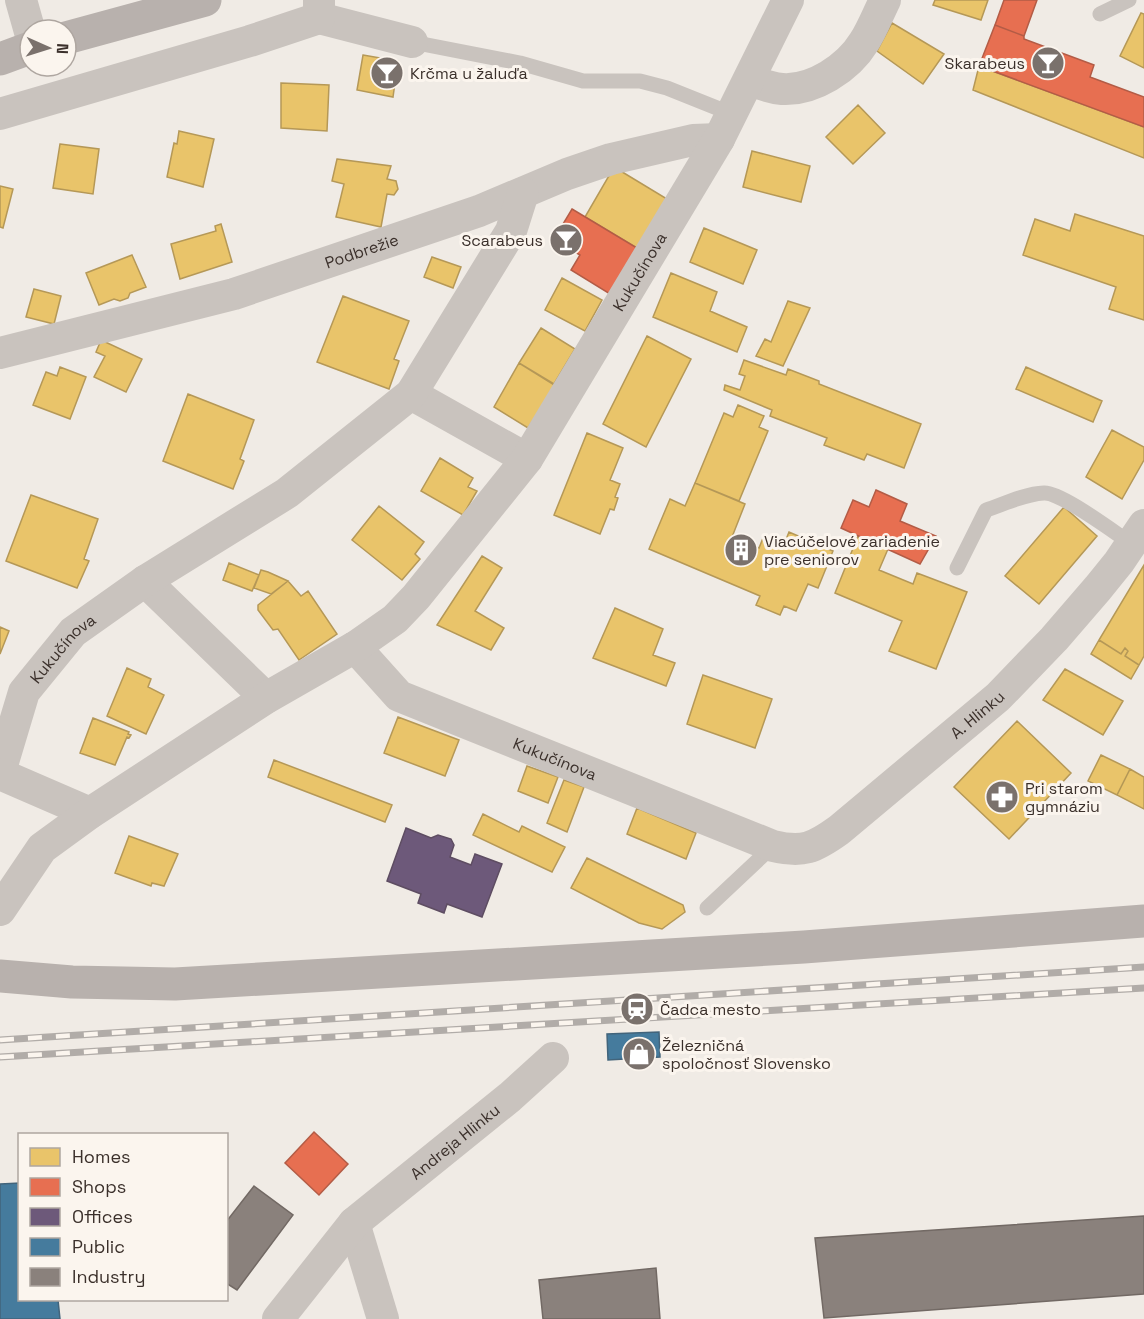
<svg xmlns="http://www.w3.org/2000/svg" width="1144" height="1319" viewBox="0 0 1144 1319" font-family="'Space Grotesk',sans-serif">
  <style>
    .homes { fill: #e9c46a; stroke: #b59857; stroke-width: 1.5 }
    .shops { fill: #e76f51; stroke: #b35c46; stroke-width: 1.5 }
    .offices { fill: #6d597a; stroke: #5e4d62; stroke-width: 1.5 }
    .public { fill: #457b9d; stroke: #42647b; stroke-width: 1.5 }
    .industry { fill: #8a817c; stroke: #726964; stroke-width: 1.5 }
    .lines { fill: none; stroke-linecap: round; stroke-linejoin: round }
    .service { stroke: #c9c3be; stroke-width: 15 }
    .minor { stroke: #c9c3be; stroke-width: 32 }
    .primary { stroke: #b8b1ad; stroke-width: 33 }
    .rail-casing { stroke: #b1aca8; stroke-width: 7 }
    .rail { stroke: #fbf5ee; stroke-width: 4.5; stroke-dasharray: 14; stroke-linecap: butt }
    .labels { text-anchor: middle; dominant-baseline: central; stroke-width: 6; stroke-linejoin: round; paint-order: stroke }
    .poi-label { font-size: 16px; fill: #3b302b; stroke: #fbf5ee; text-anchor: start }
    .street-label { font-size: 16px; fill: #3b302b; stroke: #fbf5ee }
  </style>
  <rect width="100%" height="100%" fill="#f0ebe5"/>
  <path class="homes" d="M935 0H988L981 20 933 5Z
    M1141 13 1144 14V68L1120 56Z
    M892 23 944 54 923 84 877 51Z
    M363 55 398 61 393 97 357 90Z
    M979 66 1144 127V158L973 90Z
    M281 83 329 85 327 131 281 128Z
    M858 105 885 133 853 164 826 137Z
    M179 131 214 139 203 187 167 177 174 143 177 144Z
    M60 144 99 149 93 194 53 188Z
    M752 151 810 166 801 202 743 187Z
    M337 159 391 166 387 179 396 181 398 189 394 195 387 194 381 227 336 217 344 184 332 181Z
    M614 167 667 199 637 248 585 217Z
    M0 186 13 189 3 228 0 227Z
    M1075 214 1144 236V320L1109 309 1116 287 1023 255 1035 219 1070 231Z
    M221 224 232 262 180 279 171 244 216 231 215 226Z
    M704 228 757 250 743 284 690 262Z
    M132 255 146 287 130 293 128 298 120 301 114 299 99 305 86 273Z
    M432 257 461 267 453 288 424 277Z
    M671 273 717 292 710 311 747 327 737 352 653 317Z
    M562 278 602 300 585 331 545 310Z
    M34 289 61 296 54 324 26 317Z
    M343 296 409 321 394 359 399 361 389 389 317 362Z
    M788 301 810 308 783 366 756 356 765 339 771 342Z
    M541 328 575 349 554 384 519 363Z
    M647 336 691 359 646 447 603 424Z
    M101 340 142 359 126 392 94 377 105 356 96 352Z
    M744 360 786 375 788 369 819 381V384L921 424 904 468 867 454 864 460 824 445 827 438 770 416 772 410 724 390 725 385 740 390 745 376 739 374Z
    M519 363 556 386 528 428 494 407Z
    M60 367 86 377 70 419 33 405 46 372 57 376Z
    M1026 367 1102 401 1093 422 1016 389Z
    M188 394 254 420 240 459 244 461 233 489 163 461Z
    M738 405 764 416 759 427 768 431 739 501 695 483 724 413 733 417Z
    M1112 430 1144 447V460L1122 499 1086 477Z
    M587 433 623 448 610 480 620 484 615 497 618 498 614 510 610 509 600 534 554 515Z
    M440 458 473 478 468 487 477 491 463 515 421 491Z
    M695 483 745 504 732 537 759 548 763 538 783 547 789 532 833 551 818 588 808 584 796 611 784 606 780 615 756 605 760 596 649 549 670 499 685 506Z
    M31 495 98 519 84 559 89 561 77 588 6 561Z
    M379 506 424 542 415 554 420 559 402 580 352 540Z
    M1064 507 1097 536 1039 604 1005 576Z
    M858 536 888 549 879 570 913 584 917 573 967 592 936 669 889 651 902 621 835 593Z
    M482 556 502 568 475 611 504 628 491 650 437 625Z
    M229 563 259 575 252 591 223 580Z
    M1144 565V656L1139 665 1125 656 1128 651 1125 648 1121 654 1099 640Z
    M261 570 268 572 288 581 271 594 254 588Z
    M288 581 301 596 308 591 337 634 299 660 278 629 273 630 258 610V605Z
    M615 608 663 629 653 655 675 663 666 686 593 658Z
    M0 627 9 631 0 654Z
    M1099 640 1121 654 1125 648 1128 651 1125 656 1139 665 1131 679 1091 654Z
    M127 668 151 679 148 687 164 695 146 734 107 716Z
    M1065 669 1123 701 1103 735 1043 700Z
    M703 675 772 699 755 748 687 724Z
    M398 717 459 740 445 776 384 753Z
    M93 718 129 732 128 734 131 735 129 738 127 737 115 765 80 753Z
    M1017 721 1071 773 1009 839 954 787Z
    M1101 755 1130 769 1117 795 1088 781Z
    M274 760 392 805 385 822 268 777Z
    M527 766 558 777 548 803 518 791Z
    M1130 769 1144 777V809L1117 795Z
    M564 780 584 787 567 832 547 823Z
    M637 808 696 833 686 859 627 834Z
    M483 814 519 832 522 826 565 847 552 872 473 835Z
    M129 836 178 854 164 886 152 883 151 886 115 873Z
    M587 858 683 905 685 912 662 929 639 923 571 888Z"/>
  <path class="shops" d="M1004 0H1037L1024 36 995 25Z
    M995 25 1024 36V39L1094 65 1090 77 1144 97V127L979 66Z
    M572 209 637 248 610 294 571 270 580 255 554 239Z
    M876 490 907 504 900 521 936 536 920 564 841 528 853 500 869 507Z
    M314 1132 348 1164 319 1195 285 1163Z"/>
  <path class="offices" d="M406 828 431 838 438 835 451 839 454 845 450 857 471 865 475 854 502 864 482 917 447 904 444 913 418 903 421 894 387 881Z"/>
  <path class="public" d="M659 1032 660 1057 608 1060 607 1034Z
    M20 1183V1300H58L60 1319H0V1184Z"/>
  <path class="industry" d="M254 1186 293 1215 237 1290 226 1283V1222Z
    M1144 1216V1294L824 1318 815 1238Z
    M656 1268 660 1319H543L539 1280Z"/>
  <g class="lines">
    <path class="service" d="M1100 14 1129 0
      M412 42 520 63 583 81H640L667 88 732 114
      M957 568 986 510C1004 504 1024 494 1044 493 1061 492 1115 533 1132 544
      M707 908 773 846"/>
    <g class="minor">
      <path d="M21 0 30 32"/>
      <path d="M319 18 412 42"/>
      <path d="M750 80C760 84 770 88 782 89 813 91 848 68 864 42 872 30 878 14 885 0"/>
      <path d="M0 114 250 41 319 18V0"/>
      <path id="s1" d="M0 353 234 294 479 211 567 174 611 159 693 140 719 139"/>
      <path d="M411 394 527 459"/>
      <path d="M145 581 266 698"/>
      <path id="s2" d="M355 647 399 696 773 846C803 853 814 848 839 830L998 697 1054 639 1098 588 1119 562 1144 525"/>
      <path id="s3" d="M0 772 24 692 73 632 145 581 287 493 411 394 511 231 523 193"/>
      <path d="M0 774 90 813"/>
      <path id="s4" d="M0 910 42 848 90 813 266 698 355 647 395 619 416 597 527 459 719 139 788 0"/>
      <path d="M354 1223 383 1319"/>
      <path id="s5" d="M278 1319 354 1223 510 1097 553 1058"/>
    </g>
    <path class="primary" d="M66 38 205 0
      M0 59 30 48
      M0 976 72 982 175 984 804 947 1144 921"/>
    <g class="rail-casing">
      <path id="rail" d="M0 1040 1144 967
        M0 1057 1144 988"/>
    </g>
    <use href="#rail" class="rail"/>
  </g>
  <defs>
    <g id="bar-disc" transform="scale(1.725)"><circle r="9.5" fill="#7a716c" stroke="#fbf5ee"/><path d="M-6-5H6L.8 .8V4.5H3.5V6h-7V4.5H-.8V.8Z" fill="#fff"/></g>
    <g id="building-disc" transform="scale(1.725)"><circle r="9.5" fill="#7a716c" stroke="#fbf5ee"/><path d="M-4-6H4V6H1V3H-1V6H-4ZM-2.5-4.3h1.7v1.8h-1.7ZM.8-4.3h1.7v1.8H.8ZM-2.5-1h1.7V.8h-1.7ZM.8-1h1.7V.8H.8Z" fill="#fff"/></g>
    <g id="pharmacy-disc" transform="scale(1.725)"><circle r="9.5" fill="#7a716c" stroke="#fbf5ee"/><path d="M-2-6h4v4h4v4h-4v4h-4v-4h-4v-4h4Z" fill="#fff"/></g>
    <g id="station-disc" transform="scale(1.725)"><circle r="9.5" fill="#7a716c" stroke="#fbf5ee"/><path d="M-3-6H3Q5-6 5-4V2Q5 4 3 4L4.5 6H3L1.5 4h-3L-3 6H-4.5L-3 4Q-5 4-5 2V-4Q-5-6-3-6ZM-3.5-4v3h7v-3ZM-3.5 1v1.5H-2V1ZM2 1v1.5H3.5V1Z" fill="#fff"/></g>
    <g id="shop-disc" transform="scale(1.725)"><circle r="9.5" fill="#7a716c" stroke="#fbf5ee"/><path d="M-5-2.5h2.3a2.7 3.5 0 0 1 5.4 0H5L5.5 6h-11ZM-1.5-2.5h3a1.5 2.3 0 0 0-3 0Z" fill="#fff"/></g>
  </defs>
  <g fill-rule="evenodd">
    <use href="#bar-disc" x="1048" y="63"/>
    <use href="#bar-disc" x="387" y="73"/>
    <use href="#bar-disc" x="566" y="240"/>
    <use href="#building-disc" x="741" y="550"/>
    <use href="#pharmacy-disc" x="1002" y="797"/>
    <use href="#station-disc" x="637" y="1009"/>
    <use href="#shop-disc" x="639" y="1054"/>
  </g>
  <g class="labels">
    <g class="poi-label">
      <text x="1025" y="63" text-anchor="end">Skarabeus</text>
      <text x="410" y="73">Krčma u žaluďa</text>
      <text x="543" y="240" text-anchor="end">Scarabeus</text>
      <text x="764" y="541">Viacúčelové zariadenie<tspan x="764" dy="18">pre seniorov</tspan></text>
      <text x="1025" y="788">Pri starom<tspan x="1025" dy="18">gymnáziu</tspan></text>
      <text x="660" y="1009">Čadca mesto</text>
      <text x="662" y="1045">Železničná<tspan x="662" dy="18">spoločnosť Slovensko</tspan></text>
    </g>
    <g class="street-label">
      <text stroke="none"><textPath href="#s1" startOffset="376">Podbrežie</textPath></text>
      <text stroke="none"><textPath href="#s4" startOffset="922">Kukučínova</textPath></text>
      <text stroke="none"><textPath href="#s3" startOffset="142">Kukučínova</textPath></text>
      <text stroke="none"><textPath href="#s2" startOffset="720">A. Hlinku</textPath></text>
      <text stroke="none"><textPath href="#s2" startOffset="234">Kukučínova</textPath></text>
      <text stroke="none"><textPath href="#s5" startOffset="252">Andreja Hlinku</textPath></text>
    </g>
  </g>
  <rect x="18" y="1133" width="210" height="168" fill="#fbf5ee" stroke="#aea6a0" stroke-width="1.5"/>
  <rect x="30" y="1148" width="30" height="18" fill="#e9c46a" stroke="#aea6a0" stroke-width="1.5"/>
  <text x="72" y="1163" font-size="18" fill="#3b302b">Homes</text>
  <rect x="30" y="1178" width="30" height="18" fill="#e76f51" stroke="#aea6a0" stroke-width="1.5"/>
  <text x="72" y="1193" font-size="18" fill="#3b302b">Shops</text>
  <rect x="30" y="1208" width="30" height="18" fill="#6d597a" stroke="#aea6a0" stroke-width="1.5"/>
  <text x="72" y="1223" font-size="18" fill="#3b302b">Offices</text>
  <rect x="30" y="1238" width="30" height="18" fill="#457b9d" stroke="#aea6a0" stroke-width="1.5"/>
  <text x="72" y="1253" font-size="18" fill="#3b302b">Public</text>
  <rect x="30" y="1268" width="30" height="18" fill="#8a817c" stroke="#aea6a0" stroke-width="1.5"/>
  <text x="72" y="1283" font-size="18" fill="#3b302b">Industry</text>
  <g transform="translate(48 48) rotate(93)"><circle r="28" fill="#fbf5ee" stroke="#aea6a0" stroke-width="1.5"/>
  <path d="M0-4.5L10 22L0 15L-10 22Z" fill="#7a716c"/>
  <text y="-9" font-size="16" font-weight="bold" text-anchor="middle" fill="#3b302b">N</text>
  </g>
</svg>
